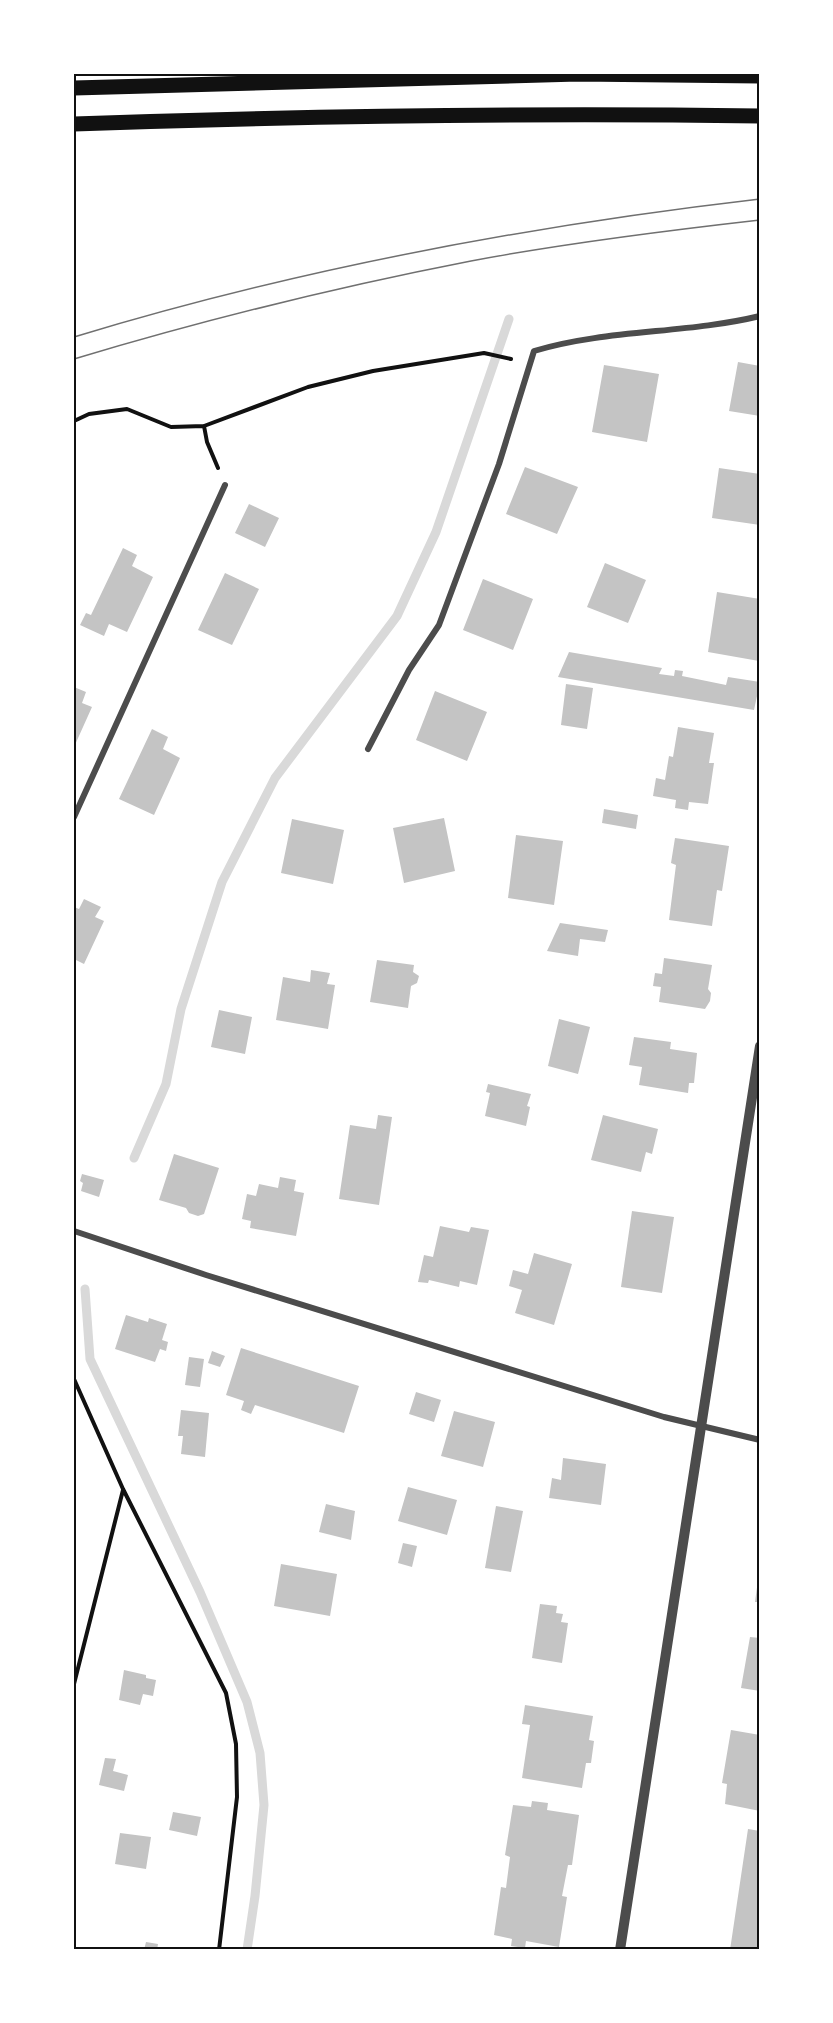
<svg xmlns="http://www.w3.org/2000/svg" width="833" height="2023" viewBox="0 0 833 2023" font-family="Jost,sans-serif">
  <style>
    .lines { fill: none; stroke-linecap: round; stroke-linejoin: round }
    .stream { stroke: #d9d9d9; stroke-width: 9 }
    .building { fill: #c4c4c4 }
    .path { stroke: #111; stroke-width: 4 }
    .minor { stroke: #4c4c4c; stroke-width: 6 }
    .tertiary { stroke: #4c4c4c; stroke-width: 10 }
    .primary { stroke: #111; stroke-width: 15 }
    .tram { stroke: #707070; stroke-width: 1.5 }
    .neatline { fill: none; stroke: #111; stroke-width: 2 }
  </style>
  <rect width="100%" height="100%" fill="#fff"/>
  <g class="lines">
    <path class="stream" d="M134 1158 166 1084 181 1009 222 882 275 778 397 616 436 532 509 319
      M85 1289 90 1359 200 1592 247 1702 260 1753 264 1805 255 1896 247 1950"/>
  </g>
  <path class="building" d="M738 362 760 366V416L729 411Z
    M604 365 659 374 647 442 592 432Z
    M525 467 578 487 557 534 506 514Z
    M719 468 760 474V525L712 518Z
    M249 504 279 518 265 547 235 533Z
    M123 548 137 555 132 566 153 577 127 632 109 624 104 636 80 625 86 613 91 615Z
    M605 563 646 580 628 623 587 607Z
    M225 573 259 589 232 645 198 630Z
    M483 579 533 599 513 650 463 630Z
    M717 592 760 599 759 661 708 652Z
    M569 652 662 668 659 674 674 676 675 670 683 671 682 676 726 685 728 677 760 682 754 710 558 677Z
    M566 684 593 688 587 729 561 725Z
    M74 687 86 692 82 703 92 707 74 747Z
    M435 691 487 712 467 761 416 740Z
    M678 727 714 733 709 763H714L708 804 689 802 688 810 675 808 676 800 653 796 656 778 665 780 669 756 673 757Z
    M152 729 168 737 163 749 180 758 154 815 119 799Z
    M604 809 638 815 636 829 602 823Z
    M444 818 455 871 404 883 393 828Z
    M292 819 344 830 333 884 281 873Z
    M516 835 563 841 554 905 508 898Z
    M675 838 729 846 722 891 717 890 712 926 669 920 676 865 671 863Z
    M84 899 101 907 95 917 104 921 84 964 74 959V907L79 909Z
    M560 923 608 930 605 942 580 939 578 956 547 951Z
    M664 958 712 965 708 989 711 993 710 1001 705 1009 659 1002 661 987 653 986 655 973 662 974Z
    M377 960 414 965 413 972 419 976 417 983 411 986 408 1008 370 1002Z
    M311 970 330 973 327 984 335 985 328 1029 276 1020 283 977 310 982Z
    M219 1010 252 1017 245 1054 211 1047Z
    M559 1019 590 1027 578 1074 548 1066Z
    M634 1037 671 1042 670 1049 697 1053 694 1083H689L688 1093 639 1085 642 1067 629 1065Z
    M488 1084 531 1094 527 1106 530 1107 526 1126 485 1116 490 1093 486 1092Z
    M378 1115 392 1117 379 1205 339 1199 350 1125 376 1129Z
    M603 1115 658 1129 652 1154 646 1152 641 1172 591 1160Z
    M174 1154 219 1168 204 1214 198 1216 189 1213 186 1208 159 1200Z
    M82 1174 104 1180 99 1197 81 1191 83 1183 80 1181Z
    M280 1177 296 1180 294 1191 304 1193 296 1236 250 1228 251 1221 242 1219 247 1194 256 1196 259 1184 278 1188Z
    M632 1211 674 1217 662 1293 621 1287Z
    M440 1226 469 1232 471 1227 489 1230 477 1285 460 1281 459 1287 429 1280 428 1283 418 1282 424 1255 433 1257Z
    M534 1253 572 1264 554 1325 515 1313 522 1290 509 1286 513 1270 528 1274Z
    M126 1315 148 1322 149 1318 167 1324 162 1340 168 1342 166 1351 160 1349 155 1362 115 1349Z
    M241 1348 359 1386 344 1433 255 1405 251 1414 241 1410 244 1401 226 1395Z
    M212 1351 225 1356 220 1367 208 1363Z
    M189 1357 204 1359 200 1387 185 1385Z
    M416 1392 441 1400 434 1422 409 1414Z
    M181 1410 209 1413 205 1457 181 1454 183 1436H178Z
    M454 1411 495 1422 483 1467 441 1456Z
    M563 1458 606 1464 601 1505 549 1498 552 1478 561 1480Z
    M408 1487 457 1500 447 1535 398 1521Z
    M326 1504 355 1511 351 1540 319 1532Z
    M496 1506 523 1511 511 1572 485 1568Z
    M403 1543 417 1546 412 1567 398 1563Z
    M281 1564 337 1574 330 1616 274 1606Z
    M758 1580H760V1602H755Z
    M540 1604 557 1606 556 1613 563 1614 561 1622 568 1623 562 1663 532 1658Z
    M750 1637 760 1638V1691L741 1688Z
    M124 1670 146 1675V1678L156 1680 153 1696 143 1694 140 1705 119 1700Z
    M525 1705 593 1716 589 1740 594 1741 591 1763H586L582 1788 522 1778 530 1725 522 1724Z
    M731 1730 760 1735V1811L725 1804 727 1784 722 1783Z
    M105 1758 116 1759 113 1771 128 1775 124 1791 99 1785Z
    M532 1801 548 1803 547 1810 579 1815 572 1865H568L562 1896 567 1897 559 1947 526 1941 525 1948 511 1946 512 1939 494 1935 501 1887 506 1888 510 1857 505 1855 513 1805 531 1807Z
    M173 1812 201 1817 197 1836 169 1830Z
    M748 1829 760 1831V1950H730Z
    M120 1833 151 1837 146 1869 115 1864Z
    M146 1942 158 1944 157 1950H144Z"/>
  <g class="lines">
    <path class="path" d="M74 421 89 414 127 409 171 427 204 426 308 387 373 371 484 353 511 359
      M204 426 207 442 218 468
      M74 1379 123 1489 226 1693 236 1744 237 1797 219 1950
      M74 1684 123 1490"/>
    <path class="minor" d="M368 749 409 670 439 625 499 464 534 351C607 329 686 334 760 316
      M74 817 225 485
      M74 1231 206 1275 664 1417 760 1440"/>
    <path class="tertiary" d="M620 1950 760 1046"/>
    <path class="primary" d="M74 88 578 74 760 76
      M74 124C302 116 531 113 760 116"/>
    <path class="tram" d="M74 337C297 269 527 226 760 199
      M74 359C204 320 337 287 471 261 566 243 663 231 760 220"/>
  </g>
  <rect width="833" height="2023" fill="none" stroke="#ffffff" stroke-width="150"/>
  <rect x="75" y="75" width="683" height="1873" class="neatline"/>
</svg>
